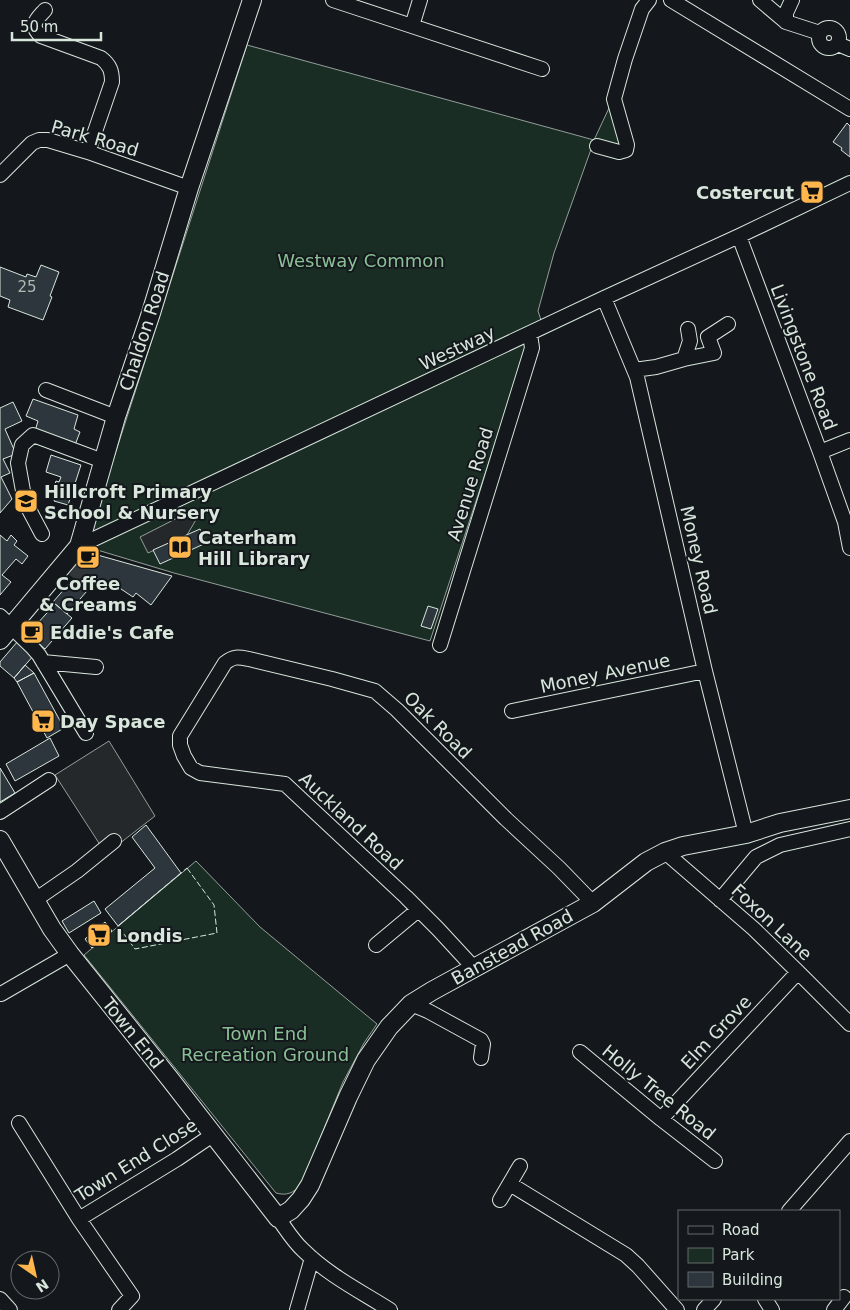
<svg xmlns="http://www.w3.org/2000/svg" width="850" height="1310" viewBox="0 0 850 1310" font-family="'DejaVu Sans',sans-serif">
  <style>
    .green { fill: #1a2d24; stroke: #939e99 }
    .parking { fill: #24282b; stroke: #939e99 }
    .building { fill: #2c363c; stroke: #d8e6dc }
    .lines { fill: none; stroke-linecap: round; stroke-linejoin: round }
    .minor-tunnel { stroke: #313739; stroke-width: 14; stroke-dasharray: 14 7; stroke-linecap: butt }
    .minor-casing { stroke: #d8e6dc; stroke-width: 16 }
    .major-casing { stroke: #d8e6dc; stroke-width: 20 }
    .minor { stroke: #14181c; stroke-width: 14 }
    .major { stroke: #14181c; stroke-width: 18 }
    .fence { stroke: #d8e6dc; stroke-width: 1; stroke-dasharray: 6 2.5; stroke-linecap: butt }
    .labels { text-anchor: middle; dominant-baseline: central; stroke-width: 4; stroke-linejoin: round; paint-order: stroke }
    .number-label { font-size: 15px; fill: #adbab4 }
    .street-label { font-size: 18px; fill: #d8e6dc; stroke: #14181c }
    .poi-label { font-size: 18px; font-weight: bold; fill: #d8e6dc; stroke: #14181c; text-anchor: start }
    .park-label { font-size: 18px; fill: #8ac095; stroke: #14181c }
  </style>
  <rect width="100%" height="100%" fill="#14181c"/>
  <path class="green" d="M247 45 594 140 609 108 612 107 621 144 617 146 594 141 554 253 538 311 541 320 522 329 527 347 504 416 430 641 174 573 94 549 89 535Z
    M196 861 260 927 377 1024 364 1043 343 1082 301 1185C293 1193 287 1196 276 1193L84 955Z"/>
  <path class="parking" d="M193 510 197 518 187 535 148 553 140 537Z
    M109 741 155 816 106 854 55 775Z"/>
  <path class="building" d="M847 123 850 126V157L841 150 842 148 833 142Z
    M41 265 59 272 50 296 52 297 43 320 8 307 10 300 0 296V267L26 277 27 274 36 277Z
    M33 399 78 415 74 429 80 432 75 445 35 431 38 421 26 416Z
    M13 402 22 421 5 429 16 454 3 459 10 473 1 477 12 499 0 513V408Z
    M51 455 81 465 68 505 54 501 56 495 52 494 56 481 59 482 61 477 46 472Z
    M200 529 206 543 160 564 153 550Z
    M0 535 7 541 11 535 17 541 14 545 28 556 22 564 16 559 2 575 11 582 0 595Z
    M94 554 172 576 151 605 136 593 133 597 118 587 115 591 95 577 89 586 71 574 78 564Z
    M73 579 87 591 67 614 53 602Z
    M55 604 72 618 45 649 28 634Z
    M428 606 438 609 431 629 421 626Z
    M18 641 34 655 14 678 0 666V662Z
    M25 665 34 673 17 682 14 678Z
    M34 673 64 728 47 738 17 682Z
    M50 738 59 756 15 781 6 764Z
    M0 768 15 793 0 802Z
    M146 825 181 873 118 926 105 909 155 868 132 837Z
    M94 901 101 913 69 933 62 921Z
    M105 922 112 931 92 948 85 939Z"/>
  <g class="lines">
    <path class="minor-tunnel" d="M73 569 92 582"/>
    <g class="minor-casing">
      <path id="minor" d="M333 0 542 69
        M671 0 850 109
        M760 0 786 22
        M792 0 786 13V22L820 33
        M45 10C36 20 29 25 41 36L101 58C110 65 112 71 112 82L88 152
        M412 26 420 0
        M819 38a10 10 0 1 1 20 0a10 10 0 1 1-20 0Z
        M838 44 850 49
        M597 146 619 152 626 150 627 145 614 99 625 59 642 9 649 0
        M0 175 32 143 39 140H48L88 152 189 188
        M739 236 820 452 845 522 850 548
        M604 298 637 377 705 671 746 834
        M684 359 714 353 708 337 728 324
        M634 370 656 367 684 359 690 341 688 329
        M46 390 116 417
        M820 452 850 440
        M42 534 25 502 18 463 22 445 33 435 103 461
        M79 546 604 298 739 236 850 183
        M0 616 32 647 39 655 86 733
        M440 645 532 348 530 334
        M43 662 96 667
        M512 711 705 671
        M0 812 49 780
        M665 852 754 929 798 972 850 1024
        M35 900 77 871 114 841
        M720 900 756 857 780 845 850 829
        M376 945 418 910
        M474 968 438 929 406 897 285 784 200 773 191 768 184 756 180 745V736L225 663C234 656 238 657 249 659L332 679 375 691 397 710 506 819 559 868 593 903
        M1 994 70 954
        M411 1004 428 1011 481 1040 483 1044 481 1058
        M580 1052 661 1119 715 1161
        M661 1119 798 972
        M19 1123 79 1219 132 1296 119 1310
        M510 1184 626 1255 638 1266 677 1310
        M500 1200 520 1166
        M789 1211 850 1141
        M278 1218C286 1229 293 1241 303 1250 328 1275 360 1291 390 1310
        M79 1219 177 1159 214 1134
        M0 1299 10 1310
        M765 1299 772 1310
        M297 1310 312 1258
        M704 1310 714 1299
        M834 1310 844 1297"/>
    </g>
    <g class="major-casing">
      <path id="major" d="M0 640 79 546 116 417 151 313 189 188 252 0
        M0 840 52 929 70 954 170 1079 278 1218 291 1210 301 1199 310 1185 348 1097 366 1060 389 1027 411 1004 432 991 593 903 646 862 665 852 683 846 746 834 780 823 850 809"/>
    </g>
    <use href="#minor" class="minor"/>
    <use href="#major" class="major"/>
    <path class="fence" d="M187 868 214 905 217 933 135 949 118 926Z"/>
  </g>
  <defs>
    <g id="supermarket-square" transform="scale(1.25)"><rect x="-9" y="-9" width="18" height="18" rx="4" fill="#ffb74d" stroke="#14181c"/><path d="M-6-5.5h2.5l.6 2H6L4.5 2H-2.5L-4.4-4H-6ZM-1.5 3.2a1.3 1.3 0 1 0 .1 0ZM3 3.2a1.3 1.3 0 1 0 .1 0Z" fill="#111"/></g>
    <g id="school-square" transform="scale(1.25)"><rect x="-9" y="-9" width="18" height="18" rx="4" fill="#ffb74d" stroke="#14181c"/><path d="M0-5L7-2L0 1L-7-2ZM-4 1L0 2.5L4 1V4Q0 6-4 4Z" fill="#111"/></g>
    <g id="library-square" transform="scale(1.25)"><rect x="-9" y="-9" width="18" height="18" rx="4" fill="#ffb74d" stroke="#14181c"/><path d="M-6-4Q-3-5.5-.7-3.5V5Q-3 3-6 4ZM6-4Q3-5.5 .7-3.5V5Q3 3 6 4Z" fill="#111"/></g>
    <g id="cafe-square" transform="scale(1.25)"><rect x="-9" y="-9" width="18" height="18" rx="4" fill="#ffb74d" stroke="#14181c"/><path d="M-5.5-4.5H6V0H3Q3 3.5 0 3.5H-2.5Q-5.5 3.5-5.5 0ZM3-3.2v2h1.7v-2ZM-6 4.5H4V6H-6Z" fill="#111"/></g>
  </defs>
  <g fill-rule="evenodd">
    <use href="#supermarket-square" x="812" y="192"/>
    <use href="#school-square" x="26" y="501"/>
    <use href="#library-square" x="180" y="547"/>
    <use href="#cafe-square" x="88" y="557"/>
    <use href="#cafe-square" x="32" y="632"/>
    <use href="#supermarket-square" x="43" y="721"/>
    <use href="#supermarket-square" x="99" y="935"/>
  </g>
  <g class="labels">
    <g class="number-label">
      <text x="27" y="287">25</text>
    </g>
    <g class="street-label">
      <text transform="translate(95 138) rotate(16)">Park Road</text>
      <text transform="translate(144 331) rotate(-72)">Chaldon Road</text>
      <text transform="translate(457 348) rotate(-25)">Westway</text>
      <text transform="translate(804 357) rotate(69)">Livingstone Road</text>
      <text transform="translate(470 484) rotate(-73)">Avenue Road</text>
      <text transform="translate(699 560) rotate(77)">Money Road</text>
      <text transform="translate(605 673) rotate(-12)">Money Avenue</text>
      <text transform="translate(438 725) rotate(45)">Oak Road</text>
      <text transform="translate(351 821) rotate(43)">Auckland Road</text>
      <text transform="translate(772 922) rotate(43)">Foxon Lane</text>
      <text transform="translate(512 947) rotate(-29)">Banstead Road</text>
      <text transform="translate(716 1032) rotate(-47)">Elm Grove</text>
      <text transform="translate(133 1033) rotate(51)">Town End</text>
      <text transform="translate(659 1092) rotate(39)">Holly Tree Road</text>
      <text transform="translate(136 1160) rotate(-32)">Town End Close</text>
    </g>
    <g class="poi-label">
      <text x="794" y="192" text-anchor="end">Costercut</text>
      <text x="44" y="491">Hillcroft Primary<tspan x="44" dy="21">School &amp; Nursery</tspan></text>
      <text x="198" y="537">Caterham<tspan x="198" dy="21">Hill Library</tspan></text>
      <text x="88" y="583" text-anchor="middle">Coffee<tspan x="88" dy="21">&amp; Creams</tspan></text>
      <text x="50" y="632">Eddie's Cafe</text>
      <text x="60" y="721">Day Space</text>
      <text x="116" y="935">Londis</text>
    </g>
    <g class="park-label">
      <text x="361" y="260">Westway Common</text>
      <text x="265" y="1033">Town End<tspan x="265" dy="21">Recreation Ground</tspan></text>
    </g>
  </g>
  <rect x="678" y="1210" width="162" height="90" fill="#14181c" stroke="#626a69"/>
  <rect x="688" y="1226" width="25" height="8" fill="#14181c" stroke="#626a69"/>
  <text x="722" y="1235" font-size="15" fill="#d8e6dc">Road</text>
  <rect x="688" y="1248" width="25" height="15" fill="#1a2d24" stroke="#626a69"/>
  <text x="722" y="1260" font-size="15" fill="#d8e6dc">Park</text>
  <rect x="688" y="1272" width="25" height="15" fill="#2c363c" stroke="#626a69"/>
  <text x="722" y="1285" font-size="15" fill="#d8e6dc">Building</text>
  <g transform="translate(35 1275) rotate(146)"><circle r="24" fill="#14181c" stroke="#626a69"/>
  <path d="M0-4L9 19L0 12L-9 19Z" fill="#ffb74d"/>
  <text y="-8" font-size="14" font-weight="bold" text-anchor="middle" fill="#d8e6dc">N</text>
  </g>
  <path d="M12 32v8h89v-8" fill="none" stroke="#d8e6dc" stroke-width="2.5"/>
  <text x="20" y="32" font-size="15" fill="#d8e6dc" stroke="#14181c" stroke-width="4" paint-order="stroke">50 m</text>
</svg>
